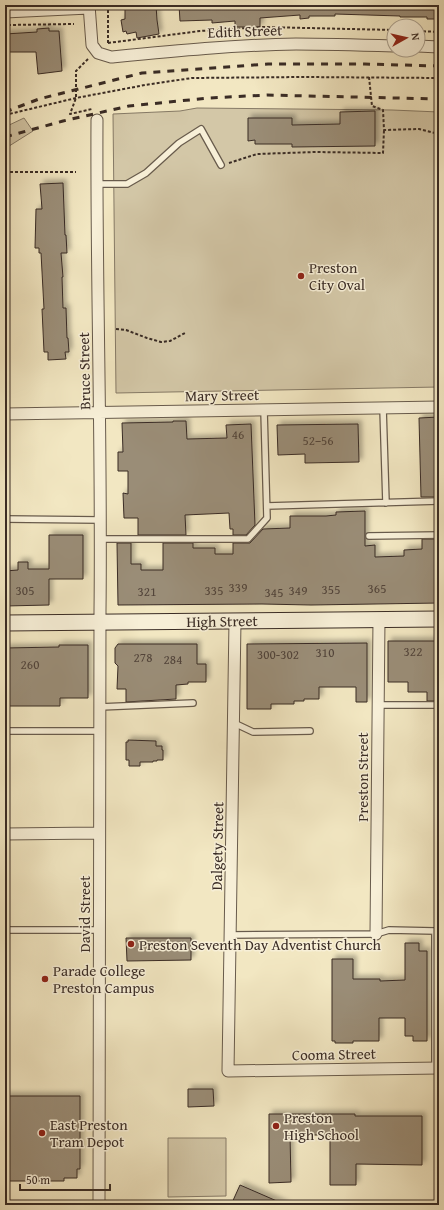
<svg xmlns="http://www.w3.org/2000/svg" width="444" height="1210" viewBox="0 0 444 1210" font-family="'Gentium Book Plus',serif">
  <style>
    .green { fill: #d3c7a7; stroke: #867a66 }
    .building { fill: #9a8d77; stroke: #3a2c25; filter: url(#shadow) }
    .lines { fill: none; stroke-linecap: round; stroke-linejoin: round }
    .lane-casing { stroke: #685b4c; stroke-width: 8 }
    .street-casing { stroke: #685b4c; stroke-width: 13 }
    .secondary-casing { stroke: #3a2c25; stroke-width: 17 }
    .path { stroke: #3a2c25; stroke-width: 2; stroke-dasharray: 3 2; stroke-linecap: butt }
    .lane { stroke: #f7efd7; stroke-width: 5.5 }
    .street { stroke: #f7efd7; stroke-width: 11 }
    .secondary { stroke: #f7efd7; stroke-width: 15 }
    .rail { stroke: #3a2c25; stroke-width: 3; stroke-dasharray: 7 7; stroke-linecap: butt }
    .poi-dot { fill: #8f2418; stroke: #f7efd7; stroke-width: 1.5 }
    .labels { text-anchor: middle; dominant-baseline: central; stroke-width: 3; stroke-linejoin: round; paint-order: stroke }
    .number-label { font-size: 13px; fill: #52443a }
    .street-label { font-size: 15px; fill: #3a2c25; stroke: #f7efd7 }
    .poi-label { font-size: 15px; fill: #3a2c25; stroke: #f7efd7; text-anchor: start }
  </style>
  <defs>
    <filter id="shadow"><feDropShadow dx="3.5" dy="-3.5" stdDeviation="2" flood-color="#0004"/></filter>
  </defs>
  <rect width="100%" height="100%" fill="#f2e7c2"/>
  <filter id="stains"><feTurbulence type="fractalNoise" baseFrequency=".005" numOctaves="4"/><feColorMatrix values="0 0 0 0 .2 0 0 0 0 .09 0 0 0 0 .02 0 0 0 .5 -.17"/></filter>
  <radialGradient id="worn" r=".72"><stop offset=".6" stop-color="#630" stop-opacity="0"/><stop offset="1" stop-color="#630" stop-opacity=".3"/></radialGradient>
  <path class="green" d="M197 108 392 110 439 112V387L116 393 113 114 180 111Z
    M24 118 33 131 6 148 5 150V127Z
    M168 1138H226V1196L168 1197Z"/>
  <path class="building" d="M125 5H156L157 20 159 34 137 38 136 32 127 34 126 31 123 32 121 20 125 19Z
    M179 5H439V19H427V17H400V16L335 14V16H309V18L300 19V15L260 18V27H235V21L212 23V20L180 21Z
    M49 28V31H59L62 71 38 74 36 52H5V34L37 32V29Z
    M375 111V146L292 147V144H255V140L248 141V118H292V125L340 124V112Z
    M63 183 65 235H66L67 253H61L63 277H62L63 308H66L67 338H68L69 352H65L66 359 48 360V352H44L42 309H44L41 253H39V248H35L36 209H42L40 184Z
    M439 417V497H421L419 418Z
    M173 421H186L187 439 227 438 226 425 251 424 255 525 246 535H233V529H230L229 513 185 515 186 535H138V518H124L123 493 128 494V471H118V452H123L122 423 173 422Z
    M358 424 359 462 305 463V454L278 455 277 425Z
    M365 511V546L375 545V557L404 556V550L422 549V539H435V544H439V603L311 605 262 604 118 605 117 543H131V564H141V570H163V543H193V548H215V554H233V543H250L263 529 290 528V516H326L336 515V512Z
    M49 535H83V579H49V605L5 606V571L18 570V562H28V569H49Z
    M388 641H439V701H427V692H408V682H388Z
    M367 643V702H356V687H319V699H304V701H294V704H271V709H247V644Z
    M118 644H197V664H206V682H188V684L176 685V699L126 702V689H117L118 666 115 663V648Z
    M59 645H88V698H60V706H5V648L59 647Z
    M128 740 156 741V746H162V750H163V760H157V761H153V762H140V766H129V760H126V742H128Z
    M126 938H191V960L127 961Z
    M405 943H419V951H427V1041H413V1036H405V1018H379V1041H353V1043H335V1041H332V959H353V979H380V981L405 980Z
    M188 1089H213L214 1106 188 1107Z
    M5 1096H80V1169H77V1178H64V1181H5Z
    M269 1114H355V1116H422V1165L356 1164V1185H330V1135H290L291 1182 269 1183Z
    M240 1185 286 1205H231Z"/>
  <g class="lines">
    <g class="lane-casing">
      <path id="lane" d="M96 184H127L146 173 179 143 201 129 221 165
        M383 408 386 503
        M267 506 439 501
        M5 519 100 520
        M369 536 439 535
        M101 539H248L267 518 264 410
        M377 705H439
        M100 707 193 703
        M234 723 253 732 310 731
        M5 731H100
        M5 930H99
        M230 935 376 934 389 930 435 931V1068"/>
    </g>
    <g class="street-casing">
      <path id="street" d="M89 5 92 45 98 53 111 57C173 51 234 45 296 44 329 44 362 45 394 46
        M5 12 89 8
        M418 46 439 47
        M97 120C96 283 102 447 100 611L99 1205
        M5 414 439 407
        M235 621 228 1071 439 1068
        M5 834 99 833
        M376 934 379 619"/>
    </g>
    <g class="secondary-casing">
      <path id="secondary" d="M5 623 439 619"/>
    </g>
    <path class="path" d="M108 5V43
      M8 25 74 24
      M418 31 439 32
      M108 43 200 31 263 27 394 30
      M88 59 76 71V98L70 114 92 109
      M369 77 372 106 383 110 384 130 419 129 439 134
      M5 115 76 98 145 85 192 78 303 77 439 78
      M229 163 257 154 316 152 383 153 384 130
      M5 172H76
      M116 329 126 330 147 338 161 342 170 341 185 333"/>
    <use href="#lane" class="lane"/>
    <use href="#street" class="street"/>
    <use href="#secondary" class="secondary"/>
    <path class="rail" d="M5 112 39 99 142 73 268 64H365L439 66
      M5 137 63 121 129 106 209 98 267 95 439 99"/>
  </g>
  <g class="poi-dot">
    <circle cx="301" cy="276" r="4"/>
    <circle cx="131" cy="944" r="4"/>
    <circle cx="45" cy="979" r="4"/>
    <circle cx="276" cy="1126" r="4"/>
    <circle cx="42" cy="1133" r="4"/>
  </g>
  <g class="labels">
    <g class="number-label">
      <text x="238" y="434">46</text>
      <text x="318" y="440">52–56</text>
      <text x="238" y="587">339</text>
      <text x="377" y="588">365</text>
      <text x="331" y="589">355</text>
      <text x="25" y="590">305</text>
      <text x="214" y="590">335</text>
      <text x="298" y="590">349</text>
      <text x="147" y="591">321</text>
      <text x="274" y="592">345</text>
      <text x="413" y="651">322</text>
      <text x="325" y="652">310</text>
      <text x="278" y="654">300-302</text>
      <text x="143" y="657">278</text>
      <text x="173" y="659">284</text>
      <text x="30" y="664">260</text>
    </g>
    <g class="street-label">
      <text transform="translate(245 31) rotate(-2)">Edith Street</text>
      <text transform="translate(84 371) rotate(-91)">Bruce Street</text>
      <text transform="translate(222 395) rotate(-1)">Mary Street</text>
      <text transform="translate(222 621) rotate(-1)">High Street</text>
      <text transform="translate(362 777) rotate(-90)">Preston Street</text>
      <text transform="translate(217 846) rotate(-89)">Dalgety Street</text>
      <text transform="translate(84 914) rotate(-90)">David Street</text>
      <text transform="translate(334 1054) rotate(-1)">Cooma Street</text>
    </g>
    <g class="poi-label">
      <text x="309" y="267">Preston<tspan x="309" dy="17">City Oval</tspan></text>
      <text x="139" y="944">Preston Seventh Day Adventist Church</text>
      <text x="53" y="970">Parade College<tspan x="53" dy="17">Preston Campus</tspan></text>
      <text x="284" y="1117">Preston<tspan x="284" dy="17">High School</tspan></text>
      <text x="50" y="1124">East Preston<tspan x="50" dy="17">Tram Depot</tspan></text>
    </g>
  </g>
  <rect width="444" height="1210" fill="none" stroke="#f2e7c2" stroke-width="20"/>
  <rect x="6" y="6" width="432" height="1198" fill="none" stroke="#3a2c25" stroke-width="2"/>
  <rect x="10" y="10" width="424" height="1190" fill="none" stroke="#3a2c25"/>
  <g transform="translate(406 38) rotate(82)"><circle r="19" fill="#f7efd7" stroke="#aba190"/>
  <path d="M0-3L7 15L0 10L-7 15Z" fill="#8f2418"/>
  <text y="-6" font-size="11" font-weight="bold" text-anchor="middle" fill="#3a2c25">N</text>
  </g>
  <path d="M20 1184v6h90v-6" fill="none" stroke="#3a2c25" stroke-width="2"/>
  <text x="26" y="1184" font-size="12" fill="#3a2c25" stroke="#f7efd7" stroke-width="3" paint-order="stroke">50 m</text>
  <rect width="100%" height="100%" filter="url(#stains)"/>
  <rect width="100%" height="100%" fill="url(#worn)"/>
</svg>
